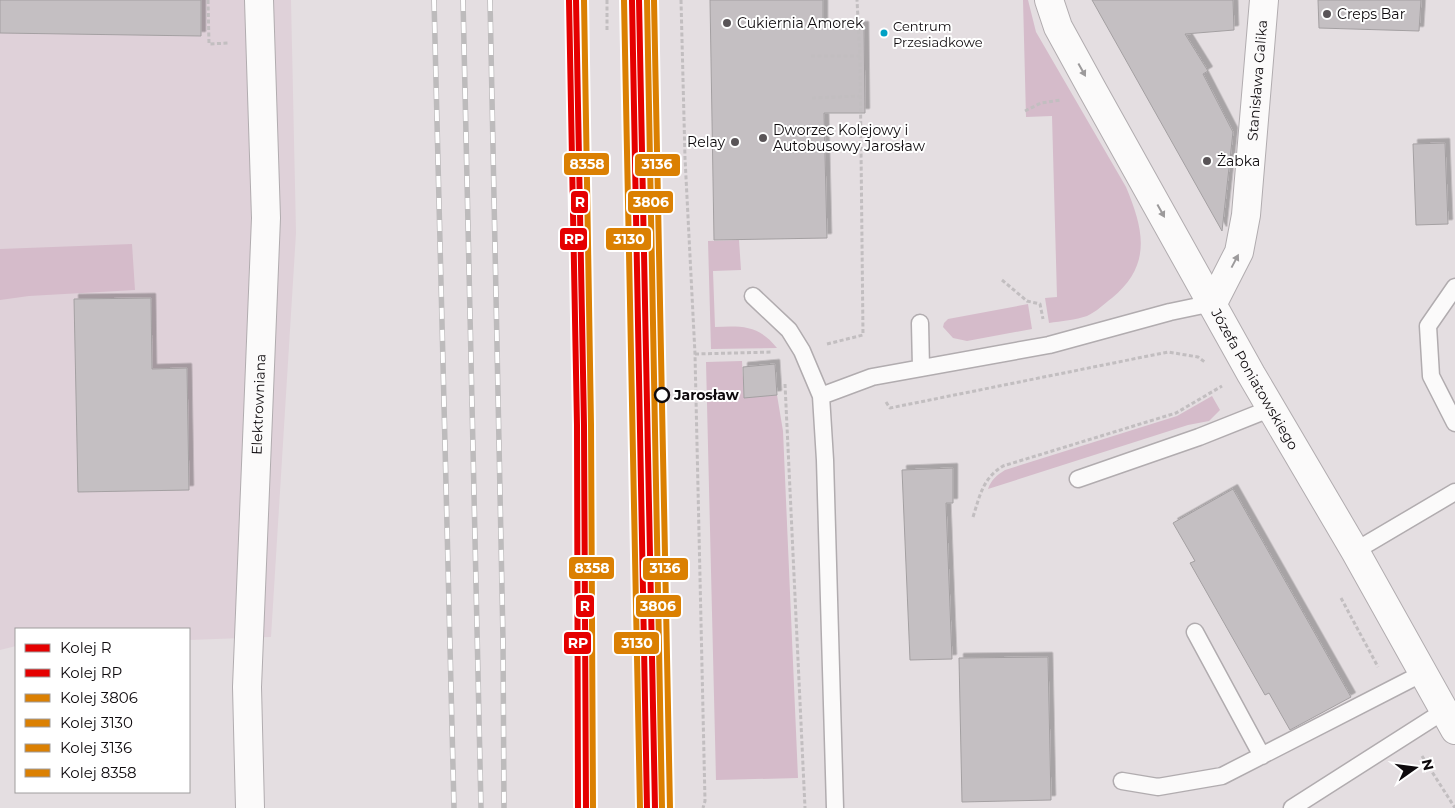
<svg xmlns="http://www.w3.org/2000/svg" width="1455" height="808" viewBox="0 0 1455 808" font-family="Montserrat,sans-serif">
  <style>
    .built { fill: #dfd1d9 }
    .green { fill: #d5bbca }
    .building { fill: #c4bfc2; stroke: #a4a0a2; filter: url(#shadow) }
    .lines { fill: none; stroke-linecap: round; stroke-linejoin: round }
    .service-casing { stroke: #b1acaf; stroke-width: 19 }
    .minor-casing { stroke: #b1acaf; stroke-width: 30 }
    .path { stroke: #c2bec0; stroke-width: 3; stroke-dasharray: 4 2.5; stroke-linecap: butt }
    .service { stroke: #fbfafa; stroke-width: 16 }
    .minor { stroke: #fbfafa; stroke-width: 28 }
    .rail-casing { stroke: #bdbbbc; stroke-width: 5.5 }
    .rail { stroke: #fff; stroke-width: 4; stroke-dasharray: 11; stroke-linecap: butt }
    .rail-1-casing { stroke: #fff; stroke-width: 10 }
    .rail-2-casing { stroke: #fff; stroke-width: 10 }
    .rail-3-casing { stroke: #fff; stroke-width: 10 }
    .rail-4-casing { stroke: #fff; stroke-width: 10 }
    .rail-5-casing { stroke: #fff; stroke-width: 10 }
    .rail-6-casing { stroke: #fff; stroke-width: 10 }
    .rail-1 { stroke: #e50000; stroke-width: 6 }
    .rail-2 { stroke: #e50000; stroke-width: 6 }
    .rail-3 { stroke: #db8002; stroke-width: 6 }
    .rail-4 { stroke: #db8002; stroke-width: 6 }
    .rail-5 { stroke: #db8002; stroke-width: 6 }
    .rail-6 { stroke: #db8002; stroke-width: 6 }
    .oneway { fill: #9c9a9b }
    .poi-dot { fill: #595457; stroke: #fff; stroke-width: 2 }
    .bus-dot { fill: #01a1c4; stroke: #fff; stroke-width: 2 }
    .stop-dot { fill: #fff; stroke: #0e0a0d; stroke-width: 2.5 }
    .labels { text-anchor: middle; dominant-baseline: central; stroke-width: 4; stroke-linejoin: round; paint-order: stroke }
    .bus-label { font-size: 13px; fill: #0e0a0d; stroke: #fff; text-anchor: start }
    .poi-label { font-size: 14px; fill: #0e0a0d; stroke: #fff; text-anchor: start }
    .street-label { font-size: 14px; fill: #0e0a0d; stroke: #fff }
    .stop-label { font-size: 14px; font-weight: bold; fill: #0e0a0d; stroke: #fff; text-anchor: start }
    .line-badge { stroke: #fff; stroke-width: 2 }
    .badge-label { font-size: 14px; text-anchor: middle; font-weight: bold; fill: #fff }
  </style>
  <defs>
    <filter id="shadow"><feDropShadow dx="4.5" dy="-4.5" stdDeviation="0" flood-color="#0004"/></filter>
  </defs>
  <rect width="100%" height="100%" fill="#e4dee1"/>
  <path class="built" d="M0 0H291L296 233 271 637 189 640V629H16V646L0 650Z"/>
  <path class="green" d="M1023 0H1028L1036 32 1126 187C1144 230 1152 265 1112 298 1104 304 1096 312 1087 316 1076 320 1061 321 1049 323L1045 298 1057 297 1052 116 1026 117Z
    M739 240 741 270 713 271 715 327C742 326 759 325 777 348L711 349 708 241Z
    M132 244 135 290 29 296 0 300V249Z
    M1028 304 1032 329 967 341 953 338 943 327 944 323 948 319Z
    M742 361 744 397 777 395 783 431 798 778 716 780 706 362Z
    M1212 396 1220 410 1209 421 1188 425 988 489C991 480 997 475 1005 470L1177 416Z"/>
  <path class="building" d="M0 0H201V36L0 33Z
    M710 0H823V27L864 26 865 113H824L827 238 714 240Z
    M1092 0H1233L1234 30 1185 34 1208 71 1203 74 1233 132 1222 231Z
    M1318 0H1421L1419 31 1319 28Z
    M1445 143 1448 224 1416 225 1413 144Z
    M151 298 152 369 187 368 189 490 78 492 74 299Z
    M775 364 777 395 744 398 743 367Z
    M953 468V503H946L952 659 910 660 902 470Z
    M1233 489 1351 697 1290 730 1269 693 1265 695 1190 563 1195 561 1173 523Z
    M1048 657 1051 800 962 802 959 658Z"/>
  <g class="lines">
    <g class="service-casing">
      <path id="service" d="M1455 287 1428 326 1431 376 1455 423
        M753 296 789 330 802 351 821 396
        M920 323 921 368
        M1078 479 1199 437 1272 408
        M1355 551 1455 492
        M1195 632 1262 756
        M1122 781 1158 787 1222 776 1423 673
        M835 808 825 460 821 396 872 377 1049 345 1170 312 1213 303
        M1292 808 1444 711"/>
    </g>
    <g class="minor-casing">
      <g id="minor">
        <path id="s1" d="M1049 0 1058 27 1092 89 1251 374 1355 551 1455 730"/>
        <path id="s2" d="M1213 303 1239 252 1246 215 1264 0"/>
        <path id="s3" d="M250 808 247 687 266 218 259 0"/>
      </g>
    </g>
    <path class="path" d="M208 0 209 44 229 43
      M607 0V31
      M681 0 685 158 695 354 705 801 703 808
      M811 56H860
      M812 98 859 96
      M1025 111 1041 103 1061 100
      M1002 280 1027 301 1040 304 1043 319
      M827 344 863 335 860 56 857 0
      M695 354 772 352
      M785 384 805 808
      M886 402 890 408 1168 352 1198 357 1206 363
      M973 517C980 495 983 478 1003 466L1176 413 1222 386
      M1341 598 1378 667
      M1422 756 1455 808"/>
    <use href="#service" class="service"/>
    <use href="#minor" class="minor"/>
    <g class="rail-casing">
      <path id="rail" d="M434 0 454 808
        M463 0 481 808
        M490 0 503 640 504 808"/>
    </g>
    <use href="#rail" class="rail"/>
    <g class="rail-1-casing">
      <path id="rail-1" d="M576 0 584 425 586 808
        M639 0 655 808"/>
    </g>
    <g class="rail-2-casing">
      <path id="rail-2" d="M569 0 577 425 578 808
        M632 0 647 808"/>
    </g>
    <g class="rail-3-casing">
      <path id="rail-3" d="M647 0 662 808"/>
    </g>
    <g class="rail-4-casing">
      <path id="rail-4" d="M624 0 640 808"/>
    </g>
    <g class="rail-5-casing">
      <path id="rail-5" d="M654 0 670 808"/>
    </g>
    <g class="rail-6-casing">
      <path id="rail-6" d="M584 0 591 425 593 808"/>
    </g>
    <use href="#rail-1" class="rail-1"/>
    <use href="#rail-2" class="rail-2"/>
    <use href="#rail-3" class="rail-3"/>
    <use href="#rail-4" class="rail-4"/>
    <use href="#rail-5" class="rail-5"/>
    <use href="#rail-6" class="rail-6"/>
  </g>
  <defs><path id="oneway-solid" d="M-6-.8H1V-3.2L6.5 0L1 3.2V.8H-6Z" transform="scale(1.25)"/></defs>
  <g class="oneway">
    <use href="#oneway-solid" transform="translate(1082 70) rotate(61)"/>
    <use href="#oneway-solid" transform="translate(1161 211) rotate(61)"/>
    <use href="#oneway-solid" transform="translate(1235 261) rotate(-62)"/>
  </g>
  <g class="poi-dot">
    <circle cx="1327" cy="14" r="5"/>
    <circle cx="727" cy="23" r="5"/>
    <circle cx="763" cy="138" r="5"/>
    <circle cx="735" cy="142" r="5"/>
    <circle cx="1207" cy="161" r="5"/>
  </g>
  <circle class="bus-dot" cx="884" cy="33" r="4.5"/>
  <circle class="stop-dot" cx="662" cy="395" r="7"/>
  <g class="labels">
    <g class="bus-label">
      <text x="893" y="26">Centrum<tspan x="893" dy="16">Przesiadkowe</tspan></text>
    </g>
    <g class="poi-label">
      <text x="1337" y="14">Creps Bar</text>
      <text x="737" y="23">Cukiernia Amorek</text>
      <text x="773" y="130">Dworzec Kolejowy i<tspan x="773" dy="16">Autobusowy Jarosław</tspan></text>
      <text x="725" y="142" text-anchor="end">Relay</text>
      <text x="1217" y="161">Żabka</text>
    </g>
    <g class="street-label">
      <text stroke="none"><textPath href="#s2" startOffset="230">Stanisława Galika</textPath></text>
      <text stroke="none"><textPath href="#s1" startOffset="432">Józefa Poniatowskiego</textPath></text>
      <text stroke="none"><textPath href="#s3" startOffset="404">Elektrowniana</textPath></text>
    </g>
    <g class="stop-label">
      <text x="674" y="395">Jarosław</text>
    </g>
  </g>
  <g class="line-badge">
    <rect x="563" y="152" width="47" height="24" rx="5" fill="#db8002"/>
    <rect x="634" y="153" width="47" height="24" rx="5" fill="#db8002"/>
    <rect x="570" y="190" width="19" height="24" rx="5" fill="#e50000"/>
    <rect x="627" y="190" width="47" height="24" rx="5" fill="#db8002"/>
    <rect x="559" y="227" width="29" height="24" rx="5" fill="#e50000"/>
    <rect x="605" y="227" width="47" height="24" rx="5" fill="#db8002"/>
    <rect x="568" y="556" width="47" height="24" rx="5" fill="#db8002"/>
    <rect x="642" y="557" width="47" height="24" rx="5" fill="#db8002"/>
    <rect x="575" y="594" width="20" height="24" rx="5" fill="#e50000"/>
    <rect x="635" y="594" width="47" height="24" rx="5" fill="#db8002"/>
    <rect x="563" y="631" width="29" height="24" rx="5" fill="#e50000"/>
    <rect x="613" y="631" width="47" height="24" rx="5" fill="#db8002"/>
  </g>
  <g class="badge-label">
    <text x="587" y="169">8358</text>
    <text x="657" y="169">3136</text>
    <text x="580" y="207">R</text>
    <text x="651" y="207">3806</text>
    <text x="574" y="244">RP</text>
    <text x="629" y="244">3130</text>
    <text x="592" y="573">8358</text>
    <text x="665" y="573">3136</text>
    <text x="585" y="611">R</text>
    <text x="658" y="611">3806</text>
    <text x="578" y="648">RP</text>
    <text x="637" y="648">3130</text>
  </g>
  <rect x="15" y="628" width="175" height="165" fill="#ffffff" stroke="#9f9d9e"/>
  <rect x="25" y="644" width="25" height="8" fill="#e50000" stroke="#9f9d9e"/>
  <text x="60" y="653" font-size="15" fill="#0e0a0d">Kolej R</text>
  <rect x="25" y="669" width="25" height="8" fill="#e50000" stroke="#9f9d9e"/>
  <text x="60" y="678" font-size="15" fill="#0e0a0d">Kolej RP</text>
  <rect x="25" y="694" width="25" height="8" fill="#db8002" stroke="#9f9d9e"/>
  <text x="60" y="703" font-size="15" fill="#0e0a0d">Kolej 3806</text>
  <rect x="25" y="719" width="25" height="8" fill="#db8002" stroke="#9f9d9e"/>
  <text x="60" y="728" font-size="15" fill="#0e0a0d">Kolej 3130</text>
  <rect x="25" y="744" width="25" height="8" fill="#db8002" stroke="#9f9d9e"/>
  <text x="60" y="753" font-size="15" fill="#0e0a0d">Kolej 3136</text>
  <rect x="25" y="769" width="25" height="8" fill="#db8002" stroke="#9f9d9e"/>
  <text x="60" y="778" font-size="15" fill="#0e0a0d">Kolej 8358</text>
  <g transform="translate(1415 768) rotate(76)" stroke="#ffffff" stroke-width="4" paint-order="stroke">
  <path d="M0-4L9 19L0 12L-9 19Z" fill="#0e0a0d"/>
  <text y="-8" font-size="14" font-weight="bold" text-anchor="middle" fill="#0e0a0d">N</text>
  </g>
</svg>
